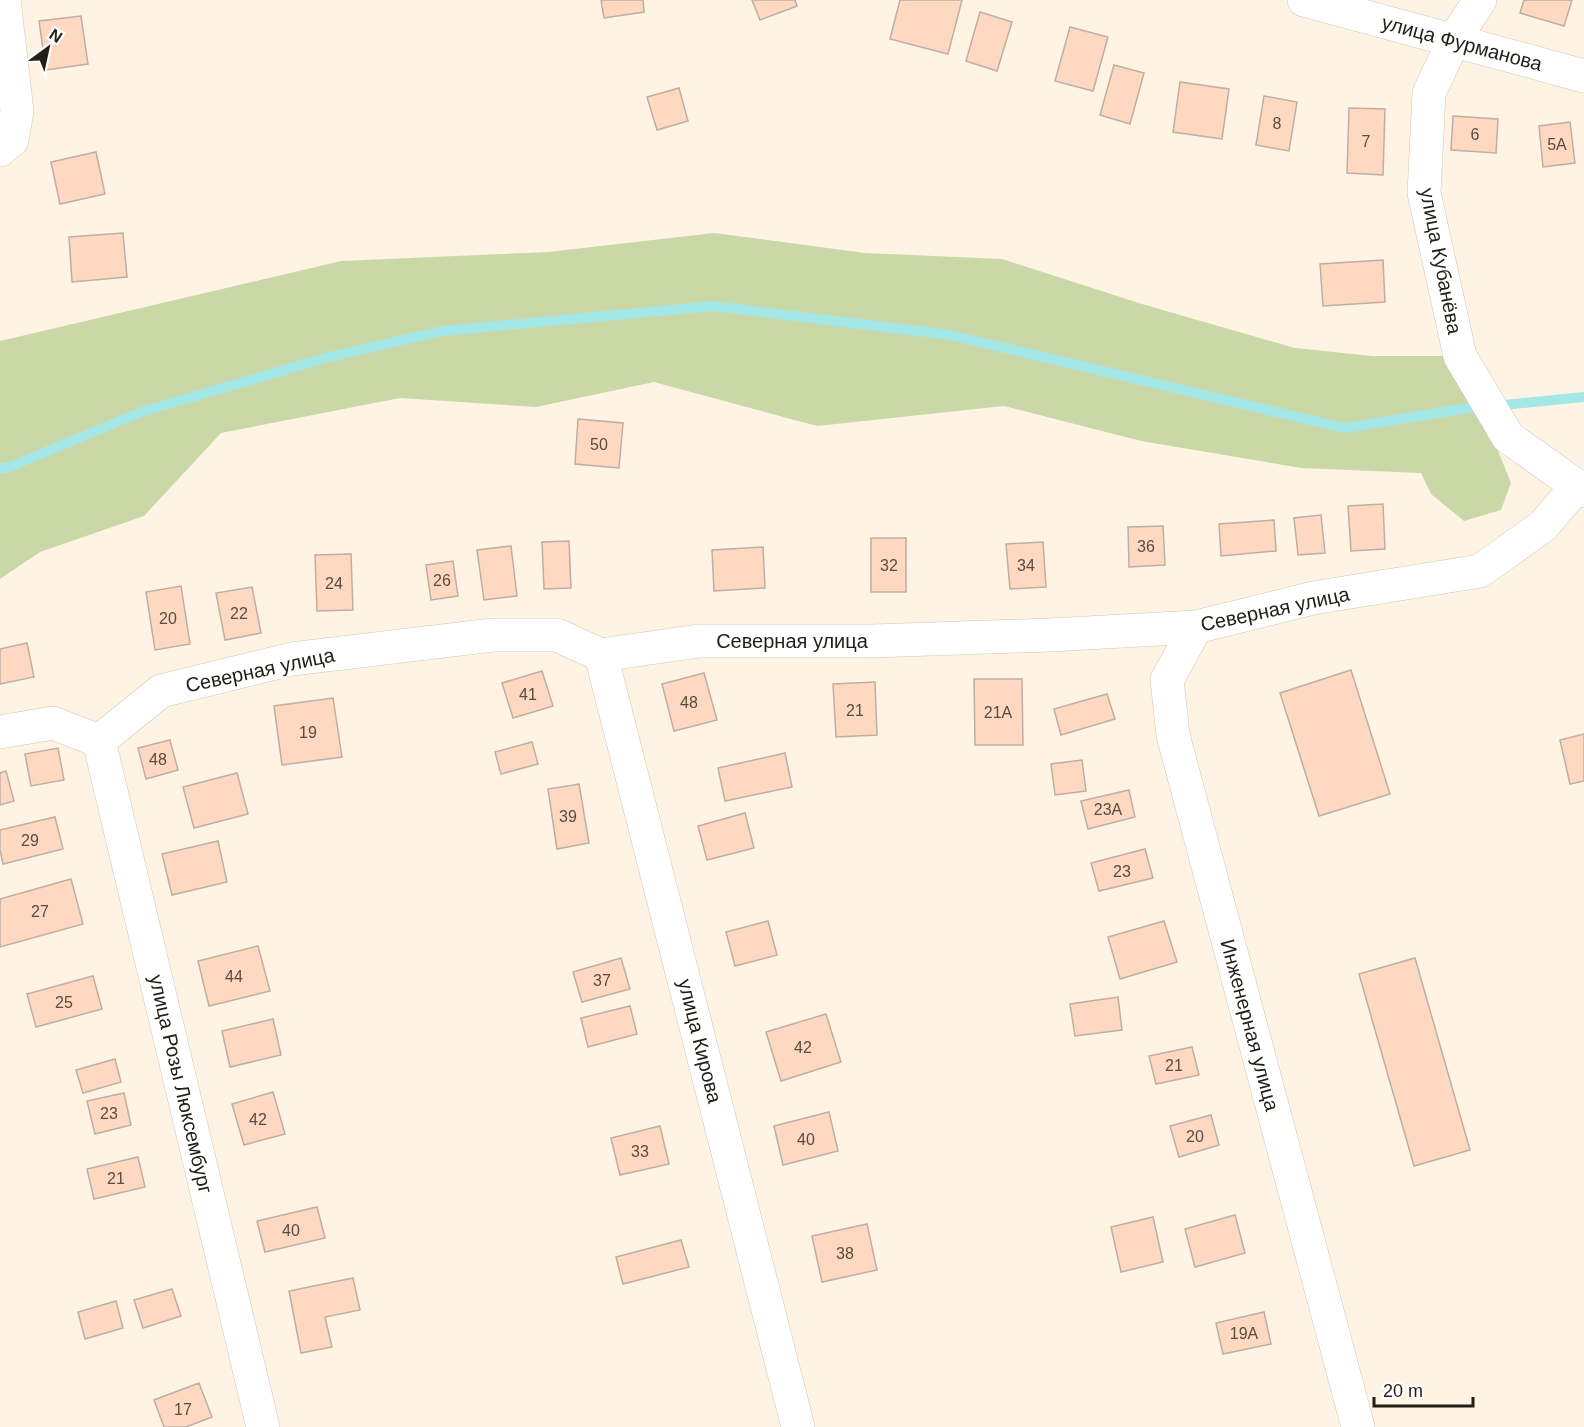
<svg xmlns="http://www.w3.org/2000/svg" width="1584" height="1427" viewBox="0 0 1584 1427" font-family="Arial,sans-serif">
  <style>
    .green { fill: #cad8a8 }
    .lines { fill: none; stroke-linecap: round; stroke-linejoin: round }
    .stream { stroke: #a4e7e7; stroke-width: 10 }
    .building { fill: #fed8c0; stroke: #bfaea3; stroke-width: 1.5 }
    .street-casing { stroke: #d1c6b6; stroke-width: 34 }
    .street { stroke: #fff; stroke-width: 33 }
    .labels { text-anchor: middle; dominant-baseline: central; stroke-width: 5; stroke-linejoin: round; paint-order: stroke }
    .number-label { font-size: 16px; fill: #594c42 }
    .street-label { font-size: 20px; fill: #221e18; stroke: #fff }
  </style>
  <rect width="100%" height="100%" fill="#fff3e3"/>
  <path class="green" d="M714 233 865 253 1002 259 1142 304 1295 348 1372 356H1460L1511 483 1501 510 1464 521 1431 494 1421 473 1301 468 1141 441 1004 406 817 426 654 382 536 407 400 398 221 433 144 516 40 552 0 579V341L341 261 548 252Z"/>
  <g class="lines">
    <path class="stream" d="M0 468H7L141 412 329 357 442 331 713 306 950 335 1344 428 1463 409 1584 397"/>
  </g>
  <path class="building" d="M601 0H643L644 12 604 18Z
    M752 0H795L797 6 760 20Z
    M900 0H962L948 54 890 39Z
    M1524 0H1572L1564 26 1520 13Z
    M980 12 1012 22 997 71 966 61Z
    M81 16 88 64 46 70 39 21Z
    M1070 27 1108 37 1093 91 1055 81Z
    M1114 65 1144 73 1130 124 1100 115Z
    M1180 82 1229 89 1222 139 1173 132Z
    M679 88 688 121 657 130 647 97Z
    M1264 96 1297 102 1289 151 1256 145Z
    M1349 108 1385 109 1383 175 1347 173Z
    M1453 116 1498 119 1496 153 1451 150Z
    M1570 122 1575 163 1543 167 1539 126Z
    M96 152 105 194 60 204 51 162Z
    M123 233 127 277 72 282 69 237Z
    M1383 260 1385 302 1323 306 1320 264Z
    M578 419 623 423 619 468 575 464Z
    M1383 504 1385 549 1351 551 1348 506Z
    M1321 515 1325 553 1298 555 1294 518Z
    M1274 520 1276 551 1221 556 1219 524Z
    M1163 526 1165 565 1129 567 1128 527Z
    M871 538H906V592H871Z
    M569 541 571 588 544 589 542 542Z
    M1043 542 1046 587 1010 589 1006 544Z
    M511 546 517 596 484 600 477 550Z
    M763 547 765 588 714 591 712 550Z
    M351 554 353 610 317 611 315 555Z
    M453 561 458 596 431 600 426 565Z
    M181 586 190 644 155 650 146 592Z
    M252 587 261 633 225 640 216 593Z
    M27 643 34 677 0 684V649Z
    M1351 670 1390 794 1319 816 1280 693Z
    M542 671 553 706 513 718 502 683Z
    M704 673 717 720 674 731 662 684Z
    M974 679H1022L1023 745H975Z
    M875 682 877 735 836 737 833 684Z
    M1107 694 1115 719 1061 735 1054 709Z
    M333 698 342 757 282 765 274 706Z
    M1584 734V781L1570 784 1560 740Z
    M170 740 178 770 146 779 138 748Z
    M532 742 538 764 501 774 495 752Z
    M58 748 64 780 31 786 25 754Z
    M785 753 792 787 725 801 718 768Z
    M1082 760 1086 791 1055 795 1051 764Z
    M6 771 14 801 0 805V773Z
    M237 773 248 814 194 828 183 787Z
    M579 784 589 843 557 849 548 789Z
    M1129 790 1135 817 1088 829 1081 801Z
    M745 813 754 848 707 860 698 826Z
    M55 817 63 849 3 864 0 850V830Z
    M218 841 227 882 172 895 162 854Z
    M1145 849 1153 878 1099 891 1091 863Z
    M71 879 83 924 0 947V899Z
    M768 921 777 955 735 966 726 932Z
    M1164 921 1177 962 1120 979 1108 937Z
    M258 946 270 991 209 1006 198 961Z
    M621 958 630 989 582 1002 573 972Z
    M1415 958 1470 1150 1414 1166 1359 974Z
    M93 976 102 1009 36 1027 27 994Z
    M1118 997 1122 1030 1075 1036 1070 1004Z
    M630 1006 637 1034 588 1047 581 1018Z
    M826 1014 841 1062 781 1081 766 1032Z
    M273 1019 281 1055 230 1067 222 1031Z
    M1192 1047 1199 1075 1156 1084 1149 1056Z
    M115 1059 121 1082 83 1093 76 1070Z
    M273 1092 285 1134 244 1145 232 1104Z
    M124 1093 131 1125 95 1134 87 1101Z
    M829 1112 838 1151 783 1165 774 1126Z
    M1211 1115 1219 1145 1179 1157 1170 1126Z
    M660 1126 669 1164 620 1175 611 1138Z
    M138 1157 145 1187 94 1199 87 1169Z
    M317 1207 325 1238 265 1252 257 1221Z
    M1235 1215 1245 1253 1195 1267 1185 1229Z
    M1153 1217 1163 1262 1121 1272 1111 1227Z
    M867 1224 877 1270 822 1282 812 1236Z
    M681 1240 689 1267 623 1284 616 1257Z
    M353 1278 360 1310 325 1317 332 1347 301 1353 289 1291Z
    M172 1289 181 1316 143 1328 134 1300Z
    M116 1301 123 1328 85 1339 78 1312Z
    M1264 1312 1271 1344 1223 1354 1216 1323Z
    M199 1383 212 1417 186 1427H164L154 1400Z"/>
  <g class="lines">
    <g class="street-casing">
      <path id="street" d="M1304 0 1584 76
        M1480 0 1454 40 1429 93 1424 193 1460 356 1508 437 1584 491
        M0 150 12 140 17 111 4 0
        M1196 627 1167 680 1173 735 1358 1427
        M601 655 798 1427
        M0 732 53 723 99 741
        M99 741 161 691 292 659 493 635H557L601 655 699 641H873L1050 635 1196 627 1313 598 1480 571 1543 526 1577 486
        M99 741 263 1427"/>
    </g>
    <use href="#street" class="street"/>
  </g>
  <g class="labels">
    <g class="number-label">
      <text x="1277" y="123">8</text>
      <text x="1475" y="134">6</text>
      <text x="1366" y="141">7</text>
      <text x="1557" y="144">5А</text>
      <text x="599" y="444">50</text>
      <text x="1146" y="546">36</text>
      <text x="889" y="565">32</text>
      <text x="1026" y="565">34</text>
      <text x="442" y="580">26</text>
      <text x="334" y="583">24</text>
      <text x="239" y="613">22</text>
      <text x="168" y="618">20</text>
      <text x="528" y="694">41</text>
      <text x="689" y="702">48</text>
      <text x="855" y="710">21</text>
      <text x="998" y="712">21А</text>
      <text x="308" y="732">19</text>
      <text x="158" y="759">48</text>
      <text x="1108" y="809">23А</text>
      <text x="568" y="816">39</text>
      <text x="30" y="840">29</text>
      <text x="1122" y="871">23</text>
      <text x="40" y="911">27</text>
      <text x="234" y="976">44</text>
      <text x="602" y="980">37</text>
      <text x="64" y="1002">25</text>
      <text x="803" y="1047">42</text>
      <text x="1174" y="1065">21</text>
      <text x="109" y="1113">23</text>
      <text x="258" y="1119">42</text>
      <text x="1195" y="1136">20</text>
      <text x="806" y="1139">40</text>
      <text x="640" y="1151">33</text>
      <text x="116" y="1178">21</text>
      <text x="291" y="1230">40</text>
      <text x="845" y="1253">38</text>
      <text x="1244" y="1333">19А</text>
      <text x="183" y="1409">17</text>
    </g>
    <g class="street-label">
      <text transform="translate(1462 43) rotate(15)">улица Фурманова</text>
      <text transform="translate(1441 261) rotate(79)">улица Кубанёва</text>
      <text transform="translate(1275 609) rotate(-12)">Северная улица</text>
      <text x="792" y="641">Северная улица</text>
      <text transform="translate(260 670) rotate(-12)">Северная улица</text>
      <text transform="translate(1250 1025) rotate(75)">Инженерная улица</text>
      <text transform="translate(700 1041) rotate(76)">улица Кирова</text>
      <text transform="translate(181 1084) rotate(77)">улица Розы Люксембург</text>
    </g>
  </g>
  <g transform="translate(48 48) rotate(33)" stroke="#ffffff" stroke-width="4.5" paint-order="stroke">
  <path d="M0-4.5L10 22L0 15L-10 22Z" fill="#221e18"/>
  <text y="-9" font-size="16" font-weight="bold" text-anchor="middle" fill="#221e18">N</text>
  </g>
  <path d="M1374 1397v9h99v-9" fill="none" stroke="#221e18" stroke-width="3"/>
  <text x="1383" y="1397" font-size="18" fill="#221e18" stroke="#ffffff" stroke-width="4.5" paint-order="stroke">20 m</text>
</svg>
